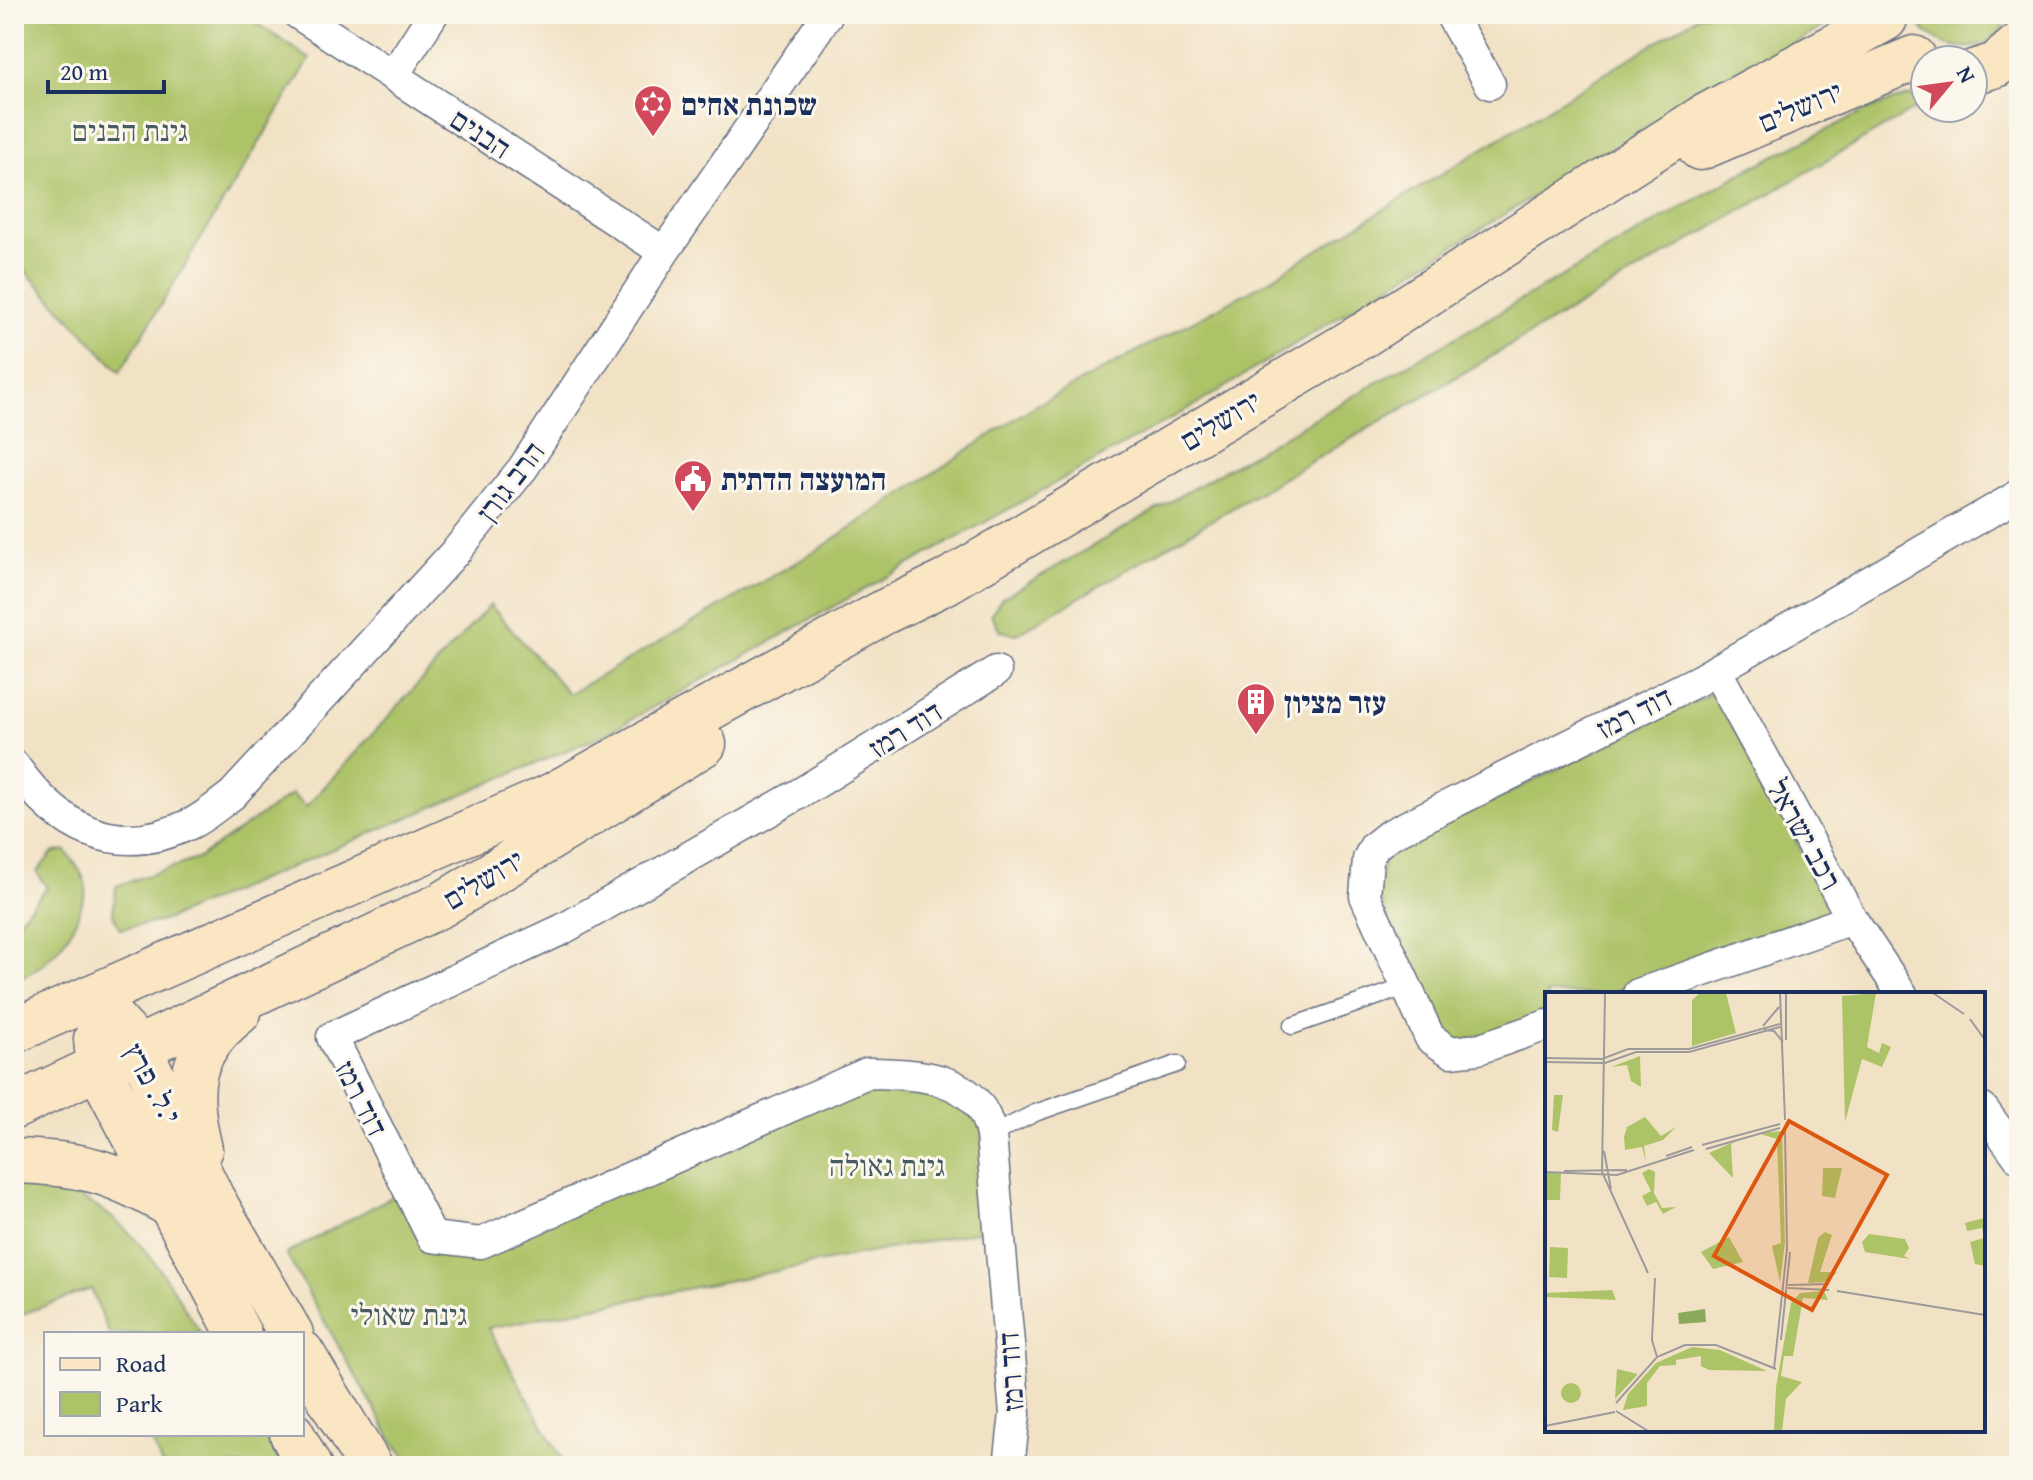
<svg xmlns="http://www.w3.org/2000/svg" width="2033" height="1480" viewBox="0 0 2033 1480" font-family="'Gentium Book Plus','Frank Ruhl Libre',serif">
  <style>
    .green { fill: #adc368; stroke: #647963; stroke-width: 2 }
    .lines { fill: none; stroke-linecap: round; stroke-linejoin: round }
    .lane-casing { stroke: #666e82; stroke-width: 19 }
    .street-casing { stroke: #666e82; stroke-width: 33 }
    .secondary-casing { stroke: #666e82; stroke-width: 47 }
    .lane { stroke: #fff; stroke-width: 16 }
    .street { stroke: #fff; stroke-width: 30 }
    .secondary { stroke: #fbe6c4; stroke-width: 44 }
    .labels { text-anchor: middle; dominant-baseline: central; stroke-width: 6; stroke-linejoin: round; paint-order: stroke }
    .poi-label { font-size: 30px; font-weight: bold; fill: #1b2f5e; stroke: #fbf7ec; text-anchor: start }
    .street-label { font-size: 30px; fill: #1b2f5e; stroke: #fbf7ec }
    .park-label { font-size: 30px; fill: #475b61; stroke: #fbf7ec }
    .inset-road { fill: none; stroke: #9c9a9c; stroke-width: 2 }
    .view { fill: #de5710; fill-opacity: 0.15; stroke: #de5710; stroke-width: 4 }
    .inset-edge { fill: none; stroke: #1b2f5e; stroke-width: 4 }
  </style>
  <rect width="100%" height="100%" fill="#fbf7ec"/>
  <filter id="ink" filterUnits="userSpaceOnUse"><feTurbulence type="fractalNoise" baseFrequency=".0125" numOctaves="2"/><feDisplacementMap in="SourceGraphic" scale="16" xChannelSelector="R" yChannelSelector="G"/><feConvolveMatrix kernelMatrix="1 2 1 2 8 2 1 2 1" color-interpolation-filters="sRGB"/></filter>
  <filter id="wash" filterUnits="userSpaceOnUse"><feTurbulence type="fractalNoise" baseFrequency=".006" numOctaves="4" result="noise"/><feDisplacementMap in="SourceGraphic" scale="32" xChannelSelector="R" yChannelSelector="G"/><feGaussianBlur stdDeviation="1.8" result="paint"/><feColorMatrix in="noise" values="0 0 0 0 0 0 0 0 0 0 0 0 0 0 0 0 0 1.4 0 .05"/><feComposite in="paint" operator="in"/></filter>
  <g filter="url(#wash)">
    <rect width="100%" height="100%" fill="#f2e2c5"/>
    <path class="green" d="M14 14H243L310 59 120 372 14 259Z
      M1702 14H1847L1672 111 1199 403 603 735 163 921 120 929 113 914 116 886 197 859 292 794 306 807 490 605 569 694 816 551 1031 408 1259 286Z
      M1911 14H2010C1990 63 1935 54 1911 14Z
      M1912 95 1920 106 1017 634 1000 631 991 614 1002 598 1754 166 1869 109Z
      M1714 692 1836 913 1607 994H1547V1015L1457 1043 1436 1027 1378 896 1383 861 1397 848Z
      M65 850C73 861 84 873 86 888 86 894 83 900 81 906 70 942 48 965 14 982V925L47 888 37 872 52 853Z
      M870 1082 951 1091 981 1123 990 1229 488 1328 566 1466H413L394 1443 286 1254 404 1190 432 1240 482 1247Z
      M14 1183C113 1185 155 1259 201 1334H109L91 1289 14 1317Z
      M149 1434H263L282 1466H162Z"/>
  </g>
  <g filter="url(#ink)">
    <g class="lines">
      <g class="lane-casing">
        <path id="lane" d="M1292 1026 1405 987
          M991 1135 1035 1113 1177 1064"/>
      </g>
      <g class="street-casing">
        <path id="street" d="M298 14 664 252
          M1450 14 1490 84
          M393 76 433 14
          M1716 670 1852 919 1902 994
          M996 671 804 791 563 929 332 1037 432 1237 481 1243 867 1073C916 1074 980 1074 991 1135L1015 1414 1009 1466
          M14 765C58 828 115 860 190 824 205 817 218 805 232 795L458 549 523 468 664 252 828 14
          M1638 994 1852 919
          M1547 1025 1478 1049 1451 1052 1430 1038 1365 896 1368 859 1374 847 1389 835 1699 680 2019 495
          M1983 1109 2019 1158"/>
      </g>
      <g class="secondary-casing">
        <path id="secondary" d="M1973 72 1996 65 2019 45
          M1700 148 1914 58
          M92 997 139 1048 212 1198 291 1334
          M14 1031 549 797 884 612 946 582 1365 334 1702 118 1885 19
          M96 1039 99 1069 239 1334
          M14 1107 441 905 704 744
          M200 1149C185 1088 188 1052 239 1012
          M14 1161C80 1163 109 1170 167 1203
          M302 1353 370 1466
          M292 1434 309 1466"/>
      </g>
      <use href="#lane" class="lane"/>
      <use href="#street" class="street"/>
      <use href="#secondary" class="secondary"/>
    </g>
  </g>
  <defs>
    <g id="synagogue-pin" transform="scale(2)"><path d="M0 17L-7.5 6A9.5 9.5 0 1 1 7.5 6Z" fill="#d1495b" stroke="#fbf7ec"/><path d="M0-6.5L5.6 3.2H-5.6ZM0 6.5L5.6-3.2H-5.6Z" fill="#fff"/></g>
    <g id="civic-pin" transform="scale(2)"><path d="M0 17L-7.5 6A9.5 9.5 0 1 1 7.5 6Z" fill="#d1495b" stroke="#fbf7ec"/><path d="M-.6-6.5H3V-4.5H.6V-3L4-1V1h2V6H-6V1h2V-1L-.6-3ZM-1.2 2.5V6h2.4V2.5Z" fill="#fff"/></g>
    <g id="building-pin" transform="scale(2)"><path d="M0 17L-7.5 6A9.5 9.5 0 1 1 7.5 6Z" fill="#d1495b" stroke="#fbf7ec"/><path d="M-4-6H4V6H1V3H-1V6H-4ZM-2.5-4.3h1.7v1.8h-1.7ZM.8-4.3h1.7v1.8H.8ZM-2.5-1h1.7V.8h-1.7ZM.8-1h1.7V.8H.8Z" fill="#fff"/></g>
  </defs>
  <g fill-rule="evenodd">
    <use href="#synagogue-pin" x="653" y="104"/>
    <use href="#civic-pin" x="693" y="479"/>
    <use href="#building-pin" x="1256" y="702"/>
  </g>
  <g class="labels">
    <g class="poi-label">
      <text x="681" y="104">שכונת אחים</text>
      <text x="721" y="479">המועצה הדתית</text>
      <text x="1284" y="702">עזר מציון</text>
    </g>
    <g class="street-label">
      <text transform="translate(1800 106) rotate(-23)">ירושלים</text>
      <text transform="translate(481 133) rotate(33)">הבנים</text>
      <text transform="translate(1220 420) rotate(-31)">ירושלים</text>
      <text transform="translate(510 481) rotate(-53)">הרב גורן</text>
      <text transform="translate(1634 712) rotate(-27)">דוד רמז</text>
      <text transform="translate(905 729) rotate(-32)">דוד רמז</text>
      <text transform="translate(1805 834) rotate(61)">רכב ישראל</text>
      <text transform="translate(483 879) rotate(-31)">ירושלים</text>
      <text transform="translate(153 1083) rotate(61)">י.ל. פרץ</text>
      <text transform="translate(362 1098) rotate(63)">דוד רמז</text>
      <text transform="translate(1010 1372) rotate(-94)">דוד רמז</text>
    </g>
    <g class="park-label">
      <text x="130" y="130">גינת הבנים</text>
      <text x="887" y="1165">גינת גאולה</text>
      <text x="409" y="1314">גינת שאולי</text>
    </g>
  </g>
  <g transform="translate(1545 992)">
    <rect width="440" height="440" fill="#f2e2c5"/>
    <path d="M155 1H181L191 41 147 54V8ZM331 1 322 55 334 61 337 51 346 55 337 75 317 67 300 130 297 4ZM95 64 96 95 86 89 82 73 66 75ZM9 103H18L13 140 7 138ZM100 125 116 144 131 135 118 148 99 154 101 169 97 155 80 158 79 145 82 135ZM237 139 240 251 235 290 227 254 236 251 232 147 212 141ZM197 146 186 152 188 186 164 161ZM278 176H297L290 206 277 204ZM104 177 110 180 109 201 117 216 131 215 118 222 111 210 102 214 97 204 106 199 97 181ZM2 181H16L15 208H1ZM439 226 440 230V274L430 272 425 250 439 246 437 236 422 239 420 231ZM280 240 287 243 275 280H292L282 290 263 291 273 246ZM324 242 360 247 364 256 359 264 365 267 320 260 317 250ZM184 245 198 270 168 277 156 260ZM5 255 23 256 22 286 4 285ZM67 298 71 308 0 305V301ZM279 299 283 308 258 306 248 364H239L236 384 257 390 241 407 237 439H229L231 395 246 311 255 301ZM147 355 175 358 222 379 164 378 156 374V364L131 368V373L115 374 102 391V414L78 418 83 402 111 371ZM72 377 93 382 70 407ZM16 401a10 10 0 1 1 20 0a10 10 0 1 1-20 0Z" fill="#adc368"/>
    <path d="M160 317 161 330 134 332 133 321Z" fill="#8aa95c"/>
    <path class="inset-road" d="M60 1 57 180 103 281M235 1 240 128M241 1V48M388 1 419 22M425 27 440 48M218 34 234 15M219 38 229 39 238 50M0 66 57 67 83 57H144L235 32M0 70 60 71 91 60H144L235 35M157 153 235 132M161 157 235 136M59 159 66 197M121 164 147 155M19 179 82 178M0 180 72 183 149 158M110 286 107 348 112 365M243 293 284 292M243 296 284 298M292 299 440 323M236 348 245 260M229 377 242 257 240 139M71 411 112 365 140 353H171L231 377M71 419 103 439M0 434 70 420"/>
    <path class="view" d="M244 129 342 183 267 318 169 264Z"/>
    <rect width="440" height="440" class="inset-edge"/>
  </g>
  <rect width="2033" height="1480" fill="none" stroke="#fbf7ec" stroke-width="48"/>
  <rect x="44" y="1332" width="260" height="104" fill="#fbf7ec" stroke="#a1a7b3" stroke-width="2"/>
  <rect x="60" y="1358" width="40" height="12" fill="#fbe6c4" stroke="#a1a7b3" stroke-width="2"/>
  <text x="116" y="1372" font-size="24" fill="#1b2f5e">Road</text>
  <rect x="60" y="1392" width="40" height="24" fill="#adc368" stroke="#a1a7b3" stroke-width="2"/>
  <text x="116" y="1412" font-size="24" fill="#1b2f5e">Park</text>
  <g transform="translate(1949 84) rotate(61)"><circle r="38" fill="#fbf7ec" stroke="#a1a7b3" stroke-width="2"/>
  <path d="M0-6L14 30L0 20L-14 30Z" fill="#d1495b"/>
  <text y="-12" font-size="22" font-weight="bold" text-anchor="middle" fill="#1b2f5e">N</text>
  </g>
  <path d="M48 80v12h116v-12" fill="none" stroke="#1b2f5e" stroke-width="4"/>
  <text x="60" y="80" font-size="24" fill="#1b2f5e" stroke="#fbf7ec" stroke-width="6" paint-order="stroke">20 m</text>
</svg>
